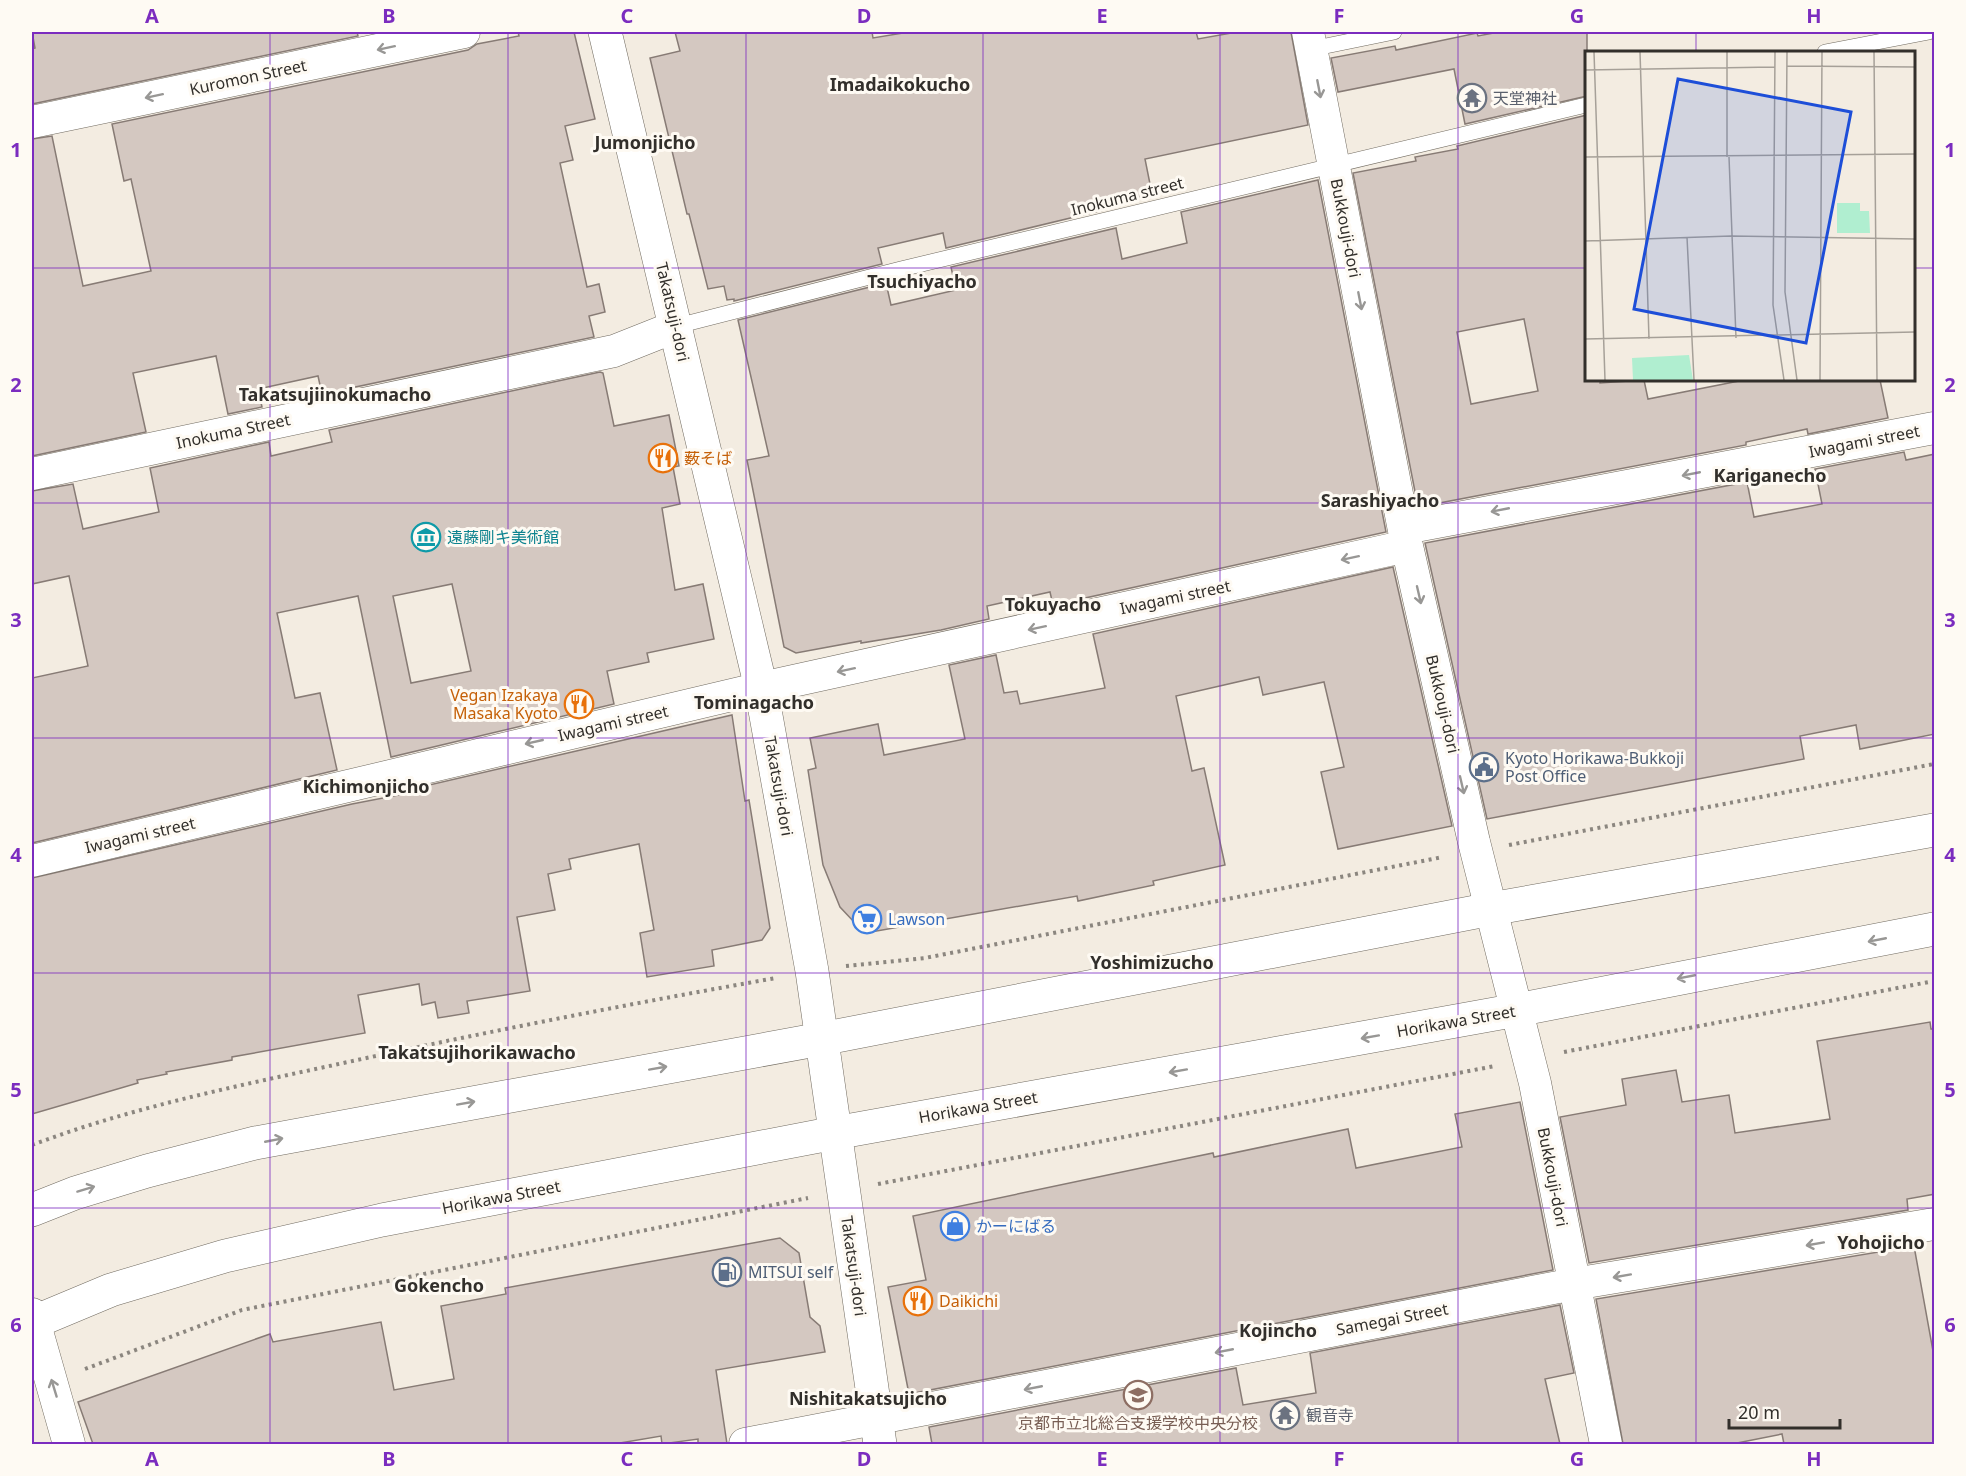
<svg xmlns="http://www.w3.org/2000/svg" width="1966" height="1476" viewBox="0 0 1966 1476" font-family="'Noto Sans','Noto Sans JP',sans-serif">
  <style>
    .building { fill: #d4c8c1; stroke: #877b75; stroke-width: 1.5; fill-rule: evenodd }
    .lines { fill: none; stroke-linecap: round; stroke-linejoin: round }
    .lane-casing { stroke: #716b61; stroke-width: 16 }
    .street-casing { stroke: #716b61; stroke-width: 33 }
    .secondary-casing { stroke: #716b61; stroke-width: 34 }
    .primary-casing { stroke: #716b61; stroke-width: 34 }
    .path { stroke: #8b867f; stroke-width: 4; stroke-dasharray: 3 4.5; stroke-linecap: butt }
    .lane { stroke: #fff; stroke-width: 15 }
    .street { stroke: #fff; stroke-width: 32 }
    .secondary { stroke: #fff; stroke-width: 33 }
    .primary { stroke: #fff; stroke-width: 33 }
    .oneway { stroke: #989795 }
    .grid { fill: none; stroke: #7b2cbf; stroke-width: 1.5; stroke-opacity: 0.55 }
    .labels { text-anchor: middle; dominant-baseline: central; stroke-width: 6; stroke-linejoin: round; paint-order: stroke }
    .street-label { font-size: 16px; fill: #322f2b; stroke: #fefaf3 }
    .worship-label { font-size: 16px; fill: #5b616d; stroke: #fefaf3; text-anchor: start }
    .food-label { font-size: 16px; fill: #c56008; stroke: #fefaf3; text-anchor: start }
    .culture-label { font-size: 16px; fill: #0d838f; stroke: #fefaf3; text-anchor: start }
    .service-label { font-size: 16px; fill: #4e5e75; stroke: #fefaf3; text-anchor: start }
    .shop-label { font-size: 16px; fill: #366cbe; stroke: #fefaf3; text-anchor: start }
    .education-label { font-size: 16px; fill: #785e54; stroke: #fefaf3 }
    .neighbourhood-label { font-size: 18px; font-weight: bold; fill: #322f2b; stroke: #fefaf3 }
    .inset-road { fill: none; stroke: #a6a098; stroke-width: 1.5 }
    .view { fill: #1d4ed8; fill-opacity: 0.15; stroke: #1d4ed8; stroke-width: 3 }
    .inset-edge { fill: none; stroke: #322f2b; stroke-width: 3 }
    .neatline { fill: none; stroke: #7b2cbf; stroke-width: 2 }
    .grid-label { font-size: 20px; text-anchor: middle; font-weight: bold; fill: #7b2cbf }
  </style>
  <rect width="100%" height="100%" fill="#f3ece1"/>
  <path class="building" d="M32 32H357L358 36 32 104V49L35 48Z
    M518 32H574L595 119 565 126 573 160 560 163 587 287 599 284 605 312 589 316 594 337 322 394 318 376 258 389 262 407 228 414 216 356 133 373 146 432 32 456V139L52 136 83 286 151 271 131 179 124 181 112 124 468 50 477 44 519 36Z
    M675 32H872L873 38 909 32H1196L1198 39 1237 32H1291L1308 125 1145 159 1152 194 1111 203 1112 208 946 248 943 233 878 248 882 264 734 301V299L727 300 724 286 708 289 689 214H687L650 58 680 51Z
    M1499 32H1587V96L1465 124 1454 69 1338 92 1331 58 1395 46 1396 50 1477 33 1478 36Z
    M1587 115V380H1600V383L1644 380 1648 399 1744 380H1880L1888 418 1808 434 1807 429 1746 442V445L1418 507 1353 173 1416 161 1415 157 1458 149 1457 146ZM1524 319 1538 391 1471 404 1457 332Z
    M1318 180 1386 532 1053 605 1050 592 987 606 989 619 941 630 861 643V641L796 653 784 647 747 460 769 456 738 320 886 283 891 305 956 290 951 267 1116 228 1122 259 1187 243 1181 212Z
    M600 372 603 373 614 426 669 415 679 466 673 467 680 504 662 508 675 590 703 584 714 639 647 653 649 662 607 671 614 704 391 757 358 596 277 613 295 698 320 693 337 770 32 843V678L88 666 69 576 32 584V491L73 484 83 529 159 512 150 468 269 442 271 456 332 442 329 430ZM452 584 471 671 411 683 393 596Z
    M1904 452 1906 460 1935 454V734L1860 749 1856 725 1800 736 1804 759 1487 819 1425 543 1747 482 1754 517 1822 504 1815 469Z
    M1393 567 1452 826 1338 849 1321 772 1344 767 1324 682 1263 695 1259 677 1176 696 1192 771 1204 768 1225 865 1153 881 1154 885 1078 901 1077 896 871 932 854 922 840 907 823 865 808 770 816 768 810 738 878 724 884 755 965 739 949 665 996 655 1004 693 1017 691 1020 704 1105 688 1093 634Z
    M732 715 745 801 749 800 770 928 762 940 712 950 714 966 647 977 640 933 654 930 639 844 569 859 571 869 548 874 555 910 517 917 530 991 467 1001 469 1013 438 1018 435 1002 422 1005 419 984 358 995 365 1033 232 1057V1060L166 1072 167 1074 137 1080 138 1083 32 1114V878L352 804 399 795V792Z
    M1930 1022 1931 1029H1935V1194L1907 1199 1908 1210 1589 1263 1560 1117 1626 1105 1622 1079 1676 1070 1682 1102 1729 1095 1735 1133 1830 1119 1817 1041Z
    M1520 1102 1553 1270 909 1394 888 1287 926 1280 913 1216 1179 1160 1213 1153 1214 1157 1348 1129 1356 1168 1462 1147 1455 1114Z
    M780 1238 799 1253 810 1317 820 1326 825 1352 716 1370 727 1444H698V1439L662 1444 661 1436 614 1444H93L78 1402 270 1334 273 1342 381 1322 394 1390 454 1379 441 1306 506 1294 505 1288Z
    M1914 1246 1935 1362V1444H1784L1782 1434 1732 1444H1623L1596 1299Z
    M1560 1305 1574 1373 1545 1379 1560 1444H932L929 1427 1236 1368 1243 1405 1316 1393 1310 1353Z"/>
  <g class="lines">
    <g class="lane-casing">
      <path id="lane" d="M1311 49 1394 32
        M1825 52 1929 32
        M677 326 901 269 1586 105"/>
    </g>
    <g class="street-casing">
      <path id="street" d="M1308 32 1407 546 1474 842 1535 1083 1606 1444
        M32 122 464 32
        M32 474 614 351 677 326
        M1405 528 1934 428
        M32 861 761 688 1407 546
        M32 1314 69 1444
        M745 1444 1574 1284 1934 1224"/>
    </g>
    <g class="secondary-casing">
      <path id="secondary" d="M605 32 761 688 812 971 880 1444"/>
    </g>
    <g class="primary-casing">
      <path id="primary" d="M32 1210 75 1193 147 1171 255 1143 821 1039 1491 909 1934 830
        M32 1323 111 1290 225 1256 382 1220 835 1133 1517 1010 1934 929"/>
    </g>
    <path class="path" d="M1509 845 1934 764
      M846 966 925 958 1443 857
      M1564 1052 1934 981
      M32 1145C130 1108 232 1087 334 1065 481 1033 628 1004 776 978
      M878 1184 1495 1066
      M85 1369 242 1310 808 1198"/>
    <use href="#lane" class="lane"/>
    <use href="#street" class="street"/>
    <use href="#secondary" class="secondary"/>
    <use href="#primary" class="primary"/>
  </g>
  <defs><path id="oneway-shaft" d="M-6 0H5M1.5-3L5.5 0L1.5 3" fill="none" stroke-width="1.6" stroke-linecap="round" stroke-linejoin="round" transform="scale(1.5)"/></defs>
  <g class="oneway">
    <use href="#oneway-shaft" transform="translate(386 48) rotate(168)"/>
    <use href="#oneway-shaft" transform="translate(1319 89) rotate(79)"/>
    <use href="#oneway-shaft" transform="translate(154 96) rotate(168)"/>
    <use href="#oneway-shaft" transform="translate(1360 301) rotate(79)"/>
    <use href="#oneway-shaft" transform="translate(1691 474) rotate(169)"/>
    <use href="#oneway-shaft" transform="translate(1500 510) rotate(169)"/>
    <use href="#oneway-shaft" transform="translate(1350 558) rotate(168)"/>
    <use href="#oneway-shaft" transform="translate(1419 595) rotate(77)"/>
    <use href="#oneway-shaft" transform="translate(1037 628) rotate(168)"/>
    <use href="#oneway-shaft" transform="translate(846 670) rotate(168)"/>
    <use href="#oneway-shaft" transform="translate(534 742) rotate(167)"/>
    <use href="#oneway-shaft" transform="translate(1462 785) rotate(77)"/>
    <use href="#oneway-shaft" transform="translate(1877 940) rotate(169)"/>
    <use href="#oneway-shaft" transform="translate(1686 977) rotate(169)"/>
    <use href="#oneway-shaft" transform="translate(1370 1037) rotate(170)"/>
    <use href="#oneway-shaft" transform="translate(658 1068) rotate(-10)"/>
    <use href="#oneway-shaft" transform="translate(1178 1071) rotate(170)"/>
    <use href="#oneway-shaft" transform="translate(466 1103) rotate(-10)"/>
    <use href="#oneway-shaft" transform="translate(274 1140) rotate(-11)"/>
    <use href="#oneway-shaft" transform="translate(86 1189) rotate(-17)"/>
    <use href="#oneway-shaft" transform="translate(1815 1244) rotate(170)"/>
    <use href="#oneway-shaft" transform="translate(1622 1276) rotate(170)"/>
    <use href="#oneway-shaft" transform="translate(1224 1351) rotate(169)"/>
    <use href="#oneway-shaft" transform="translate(54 1388) rotate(-107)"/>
    <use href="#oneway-shaft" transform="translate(1033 1388) rotate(169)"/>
  </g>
  <path class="grid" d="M270 32V1444M508 32V1444M746 32V1444M983 32V1444M1220 32V1444M1458 32V1444M1696 32V52M32 268H1586M1914 268H1934M1696 380V1444M32 503H1934M32 738H1934M32 973H1934M32 1208H1934"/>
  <defs>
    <g id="temple-ring" transform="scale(1.5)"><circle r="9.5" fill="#fefaf3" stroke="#6b7280" stroke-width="1.5"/><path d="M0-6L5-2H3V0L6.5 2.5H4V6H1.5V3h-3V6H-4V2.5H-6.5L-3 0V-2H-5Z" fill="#6b7280"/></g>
    <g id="restaurant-ring" transform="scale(1.5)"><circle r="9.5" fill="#fefaf3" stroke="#e8710a" stroke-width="1.5"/><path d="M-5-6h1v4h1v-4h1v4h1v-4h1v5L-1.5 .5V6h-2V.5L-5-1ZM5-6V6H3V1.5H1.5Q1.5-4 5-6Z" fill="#e8710a"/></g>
    <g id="museum-ring" transform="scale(1.5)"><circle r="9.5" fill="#fefaf3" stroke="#0f9aa8" stroke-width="1.5"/><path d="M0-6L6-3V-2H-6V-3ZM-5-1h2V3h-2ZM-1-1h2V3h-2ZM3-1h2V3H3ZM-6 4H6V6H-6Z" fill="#0f9aa8"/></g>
    <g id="civic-ring" transform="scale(1.5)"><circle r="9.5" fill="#fefaf3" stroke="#5c6f8a" stroke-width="1.5"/><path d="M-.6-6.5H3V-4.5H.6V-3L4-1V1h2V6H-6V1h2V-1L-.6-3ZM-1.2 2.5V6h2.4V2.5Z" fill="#5c6f8a"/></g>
    <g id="supermarket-ring" transform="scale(1.5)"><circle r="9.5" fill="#fefaf3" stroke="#3f7fe0" stroke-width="1.5"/><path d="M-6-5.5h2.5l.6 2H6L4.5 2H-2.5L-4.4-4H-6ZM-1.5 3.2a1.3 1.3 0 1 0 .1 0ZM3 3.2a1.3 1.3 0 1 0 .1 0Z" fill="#3f7fe0"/></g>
    <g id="shop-ring" transform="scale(1.5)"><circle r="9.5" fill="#fefaf3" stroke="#3f7fe0" stroke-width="1.5"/><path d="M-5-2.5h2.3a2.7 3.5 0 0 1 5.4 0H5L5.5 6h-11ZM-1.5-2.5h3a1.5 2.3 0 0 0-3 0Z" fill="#3f7fe0"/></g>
    <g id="fuel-ring" transform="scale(1.5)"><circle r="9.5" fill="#fefaf3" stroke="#5c6f8a" stroke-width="1.5"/><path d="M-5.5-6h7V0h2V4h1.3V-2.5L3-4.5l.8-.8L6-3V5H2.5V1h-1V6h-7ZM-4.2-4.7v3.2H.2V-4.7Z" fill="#5c6f8a"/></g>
    <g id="school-ring" transform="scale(1.5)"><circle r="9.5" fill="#fefaf3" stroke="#8d6e63" stroke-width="1.5"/><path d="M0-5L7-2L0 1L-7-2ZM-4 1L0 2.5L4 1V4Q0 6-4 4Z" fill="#8d6e63"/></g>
  </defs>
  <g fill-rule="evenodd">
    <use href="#temple-ring" x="1472" y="98"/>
    <use href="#restaurant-ring" x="663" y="458"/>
    <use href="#museum-ring" x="426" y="537"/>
    <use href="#restaurant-ring" x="579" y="704"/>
    <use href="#civic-ring" x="1484" y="767"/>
    <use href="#supermarket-ring" x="867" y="919"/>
    <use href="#shop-ring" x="955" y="1226"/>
    <use href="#fuel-ring" x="727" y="1272"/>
    <use href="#restaurant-ring" x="918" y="1301"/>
    <use href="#school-ring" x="1138" y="1395"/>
    <use href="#temple-ring" x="1285" y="1415"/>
  </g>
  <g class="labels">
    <g class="street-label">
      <text transform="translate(248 77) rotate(-12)">Kuromon Street</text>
      <text transform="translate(1127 196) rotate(-14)">Inokuma street</text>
      <text transform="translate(1346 228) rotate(79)">Bukkouji-dori</text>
      <text transform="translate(673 312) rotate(77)">Takatsuji-dori</text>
      <text transform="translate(233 431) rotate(-12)">Inokuma Street</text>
      <text transform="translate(1864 441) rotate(-11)">Iwagami street</text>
      <text transform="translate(1175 597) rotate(-12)">Iwagami street</text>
      <text transform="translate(1443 704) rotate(77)">Bukkouji-dori</text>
      <text transform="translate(613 723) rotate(-13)">Iwagami street</text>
      <text transform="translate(779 786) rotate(80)">Takatsuji-dori</text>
      <text transform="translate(140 835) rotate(-13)">Iwagami street</text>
      <text transform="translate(1456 1021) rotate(-10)">Horikawa Street</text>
      <text transform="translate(978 1107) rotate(-10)">Horikawa Street</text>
      <text transform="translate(1553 1177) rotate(79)">Bukkouji-dori</text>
      <text transform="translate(501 1197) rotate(-11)">Horikawa Street</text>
      <text transform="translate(854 1266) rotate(82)">Takatsuji-dori</text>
      <text transform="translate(1392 1319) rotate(-11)">Samegai Street</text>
    </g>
    <g class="worship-label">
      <text x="1493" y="98">天堂神社</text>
      <text x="1306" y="1415">観音寺</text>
    </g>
    <g class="food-label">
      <text x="684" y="458">薮そば</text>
      <text x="558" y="695" text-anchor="end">Vegan Izakaya<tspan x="558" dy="18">Masaka Kyoto</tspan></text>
      <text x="939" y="1301">Daikichi</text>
    </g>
    <g class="culture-label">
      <text x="447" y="537">遠藤剛キ美術館</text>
    </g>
    <g class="service-label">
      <text x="1505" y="758">Kyoto Horikawa-Bukkoji<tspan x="1505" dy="18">Post Office</tspan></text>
      <text x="748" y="1272">MITSUI self</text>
    </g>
    <g class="shop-label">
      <text x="888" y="919">Lawson</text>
      <text x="976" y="1226">かーにばる</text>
    </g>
    <g class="education-label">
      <text x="1138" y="1423">京都市立北総合支援学校中央分校</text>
    </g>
    <g class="neighbourhood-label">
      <text x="900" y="84">Imadaikokucho</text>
      <text x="645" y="142">Jumonjicho</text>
      <text x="922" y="281">Tsuchiyacho</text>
      <text x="335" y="394">Takatsujiinokumacho</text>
      <text x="1770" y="475">Kariganecho</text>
      <text x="1380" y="500">Sarashiyacho</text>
      <text x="1053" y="604">Tokuyacho</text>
      <text x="754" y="702">Tominagacho</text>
      <text x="366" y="786">Kichimonjicho</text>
      <text x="1152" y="962">Yoshimizucho</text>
      <text x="477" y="1052">Takatsujihorikawacho</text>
      <text x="1881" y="1242">Yohojicho</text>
      <text x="439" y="1285">Gokencho</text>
      <text x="1278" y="1330">Kojincho</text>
      <text x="868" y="1398">Nishitakatsujicho</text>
    </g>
  </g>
  <g transform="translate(1585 51)">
    <rect width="330" height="330" fill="#f3ece1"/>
    <path d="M252 152H275V160H284L285 182H252Z" fill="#b0eed0"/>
    <path d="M104 304 108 329H48L47 307Z" fill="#b0eed0"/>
    <path class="inset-road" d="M9 1 20 329M55 1 64 288M142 1V106M190 1 188 254 199 329M202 1 200 241 212 329M289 1 292 329M202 15 330 16M0 19 190 16M0 106 330 103M144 106 151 287M102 186 109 329M0 190 146 185 330 188M0 288 330 281M235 329 237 1"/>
    <path class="view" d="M93 28 266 61 221 292 49 258Z"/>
    <rect width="330" height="330" class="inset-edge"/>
  </g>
  <rect width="1966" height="1476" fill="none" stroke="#fefaf3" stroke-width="66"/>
  <path d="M1729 1419v9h111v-9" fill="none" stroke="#322f2b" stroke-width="3"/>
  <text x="1738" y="1419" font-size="18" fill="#322f2b" stroke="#fefaf3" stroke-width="4.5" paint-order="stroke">20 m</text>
  <rect x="33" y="33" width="1900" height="1410" class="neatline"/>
  <g class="grid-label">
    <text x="152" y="23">A</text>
    <text x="389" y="23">B</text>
    <text x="627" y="23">C</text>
    <text x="864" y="23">D</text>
    <text x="1102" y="23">E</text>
    <text x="1339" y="23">F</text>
    <text x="1577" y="23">G</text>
    <text x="1814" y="23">H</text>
    <text x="16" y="157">1</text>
    <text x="1950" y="157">1</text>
    <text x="16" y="392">2</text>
    <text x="1950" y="392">2</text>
    <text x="16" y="627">3</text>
    <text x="1950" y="627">3</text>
    <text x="16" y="862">4</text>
    <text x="1950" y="862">4</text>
    <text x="16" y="1097">5</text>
    <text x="1950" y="1097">5</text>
    <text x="16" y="1332">6</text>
    <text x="1950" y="1332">6</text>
    <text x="152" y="1466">A</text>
    <text x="389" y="1466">B</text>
    <text x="627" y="1466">C</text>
    <text x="864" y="1466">D</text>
    <text x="1102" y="1466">E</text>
    <text x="1339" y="1466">F</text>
    <text x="1577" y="1466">G</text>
    <text x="1814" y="1466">H</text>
  </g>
</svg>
